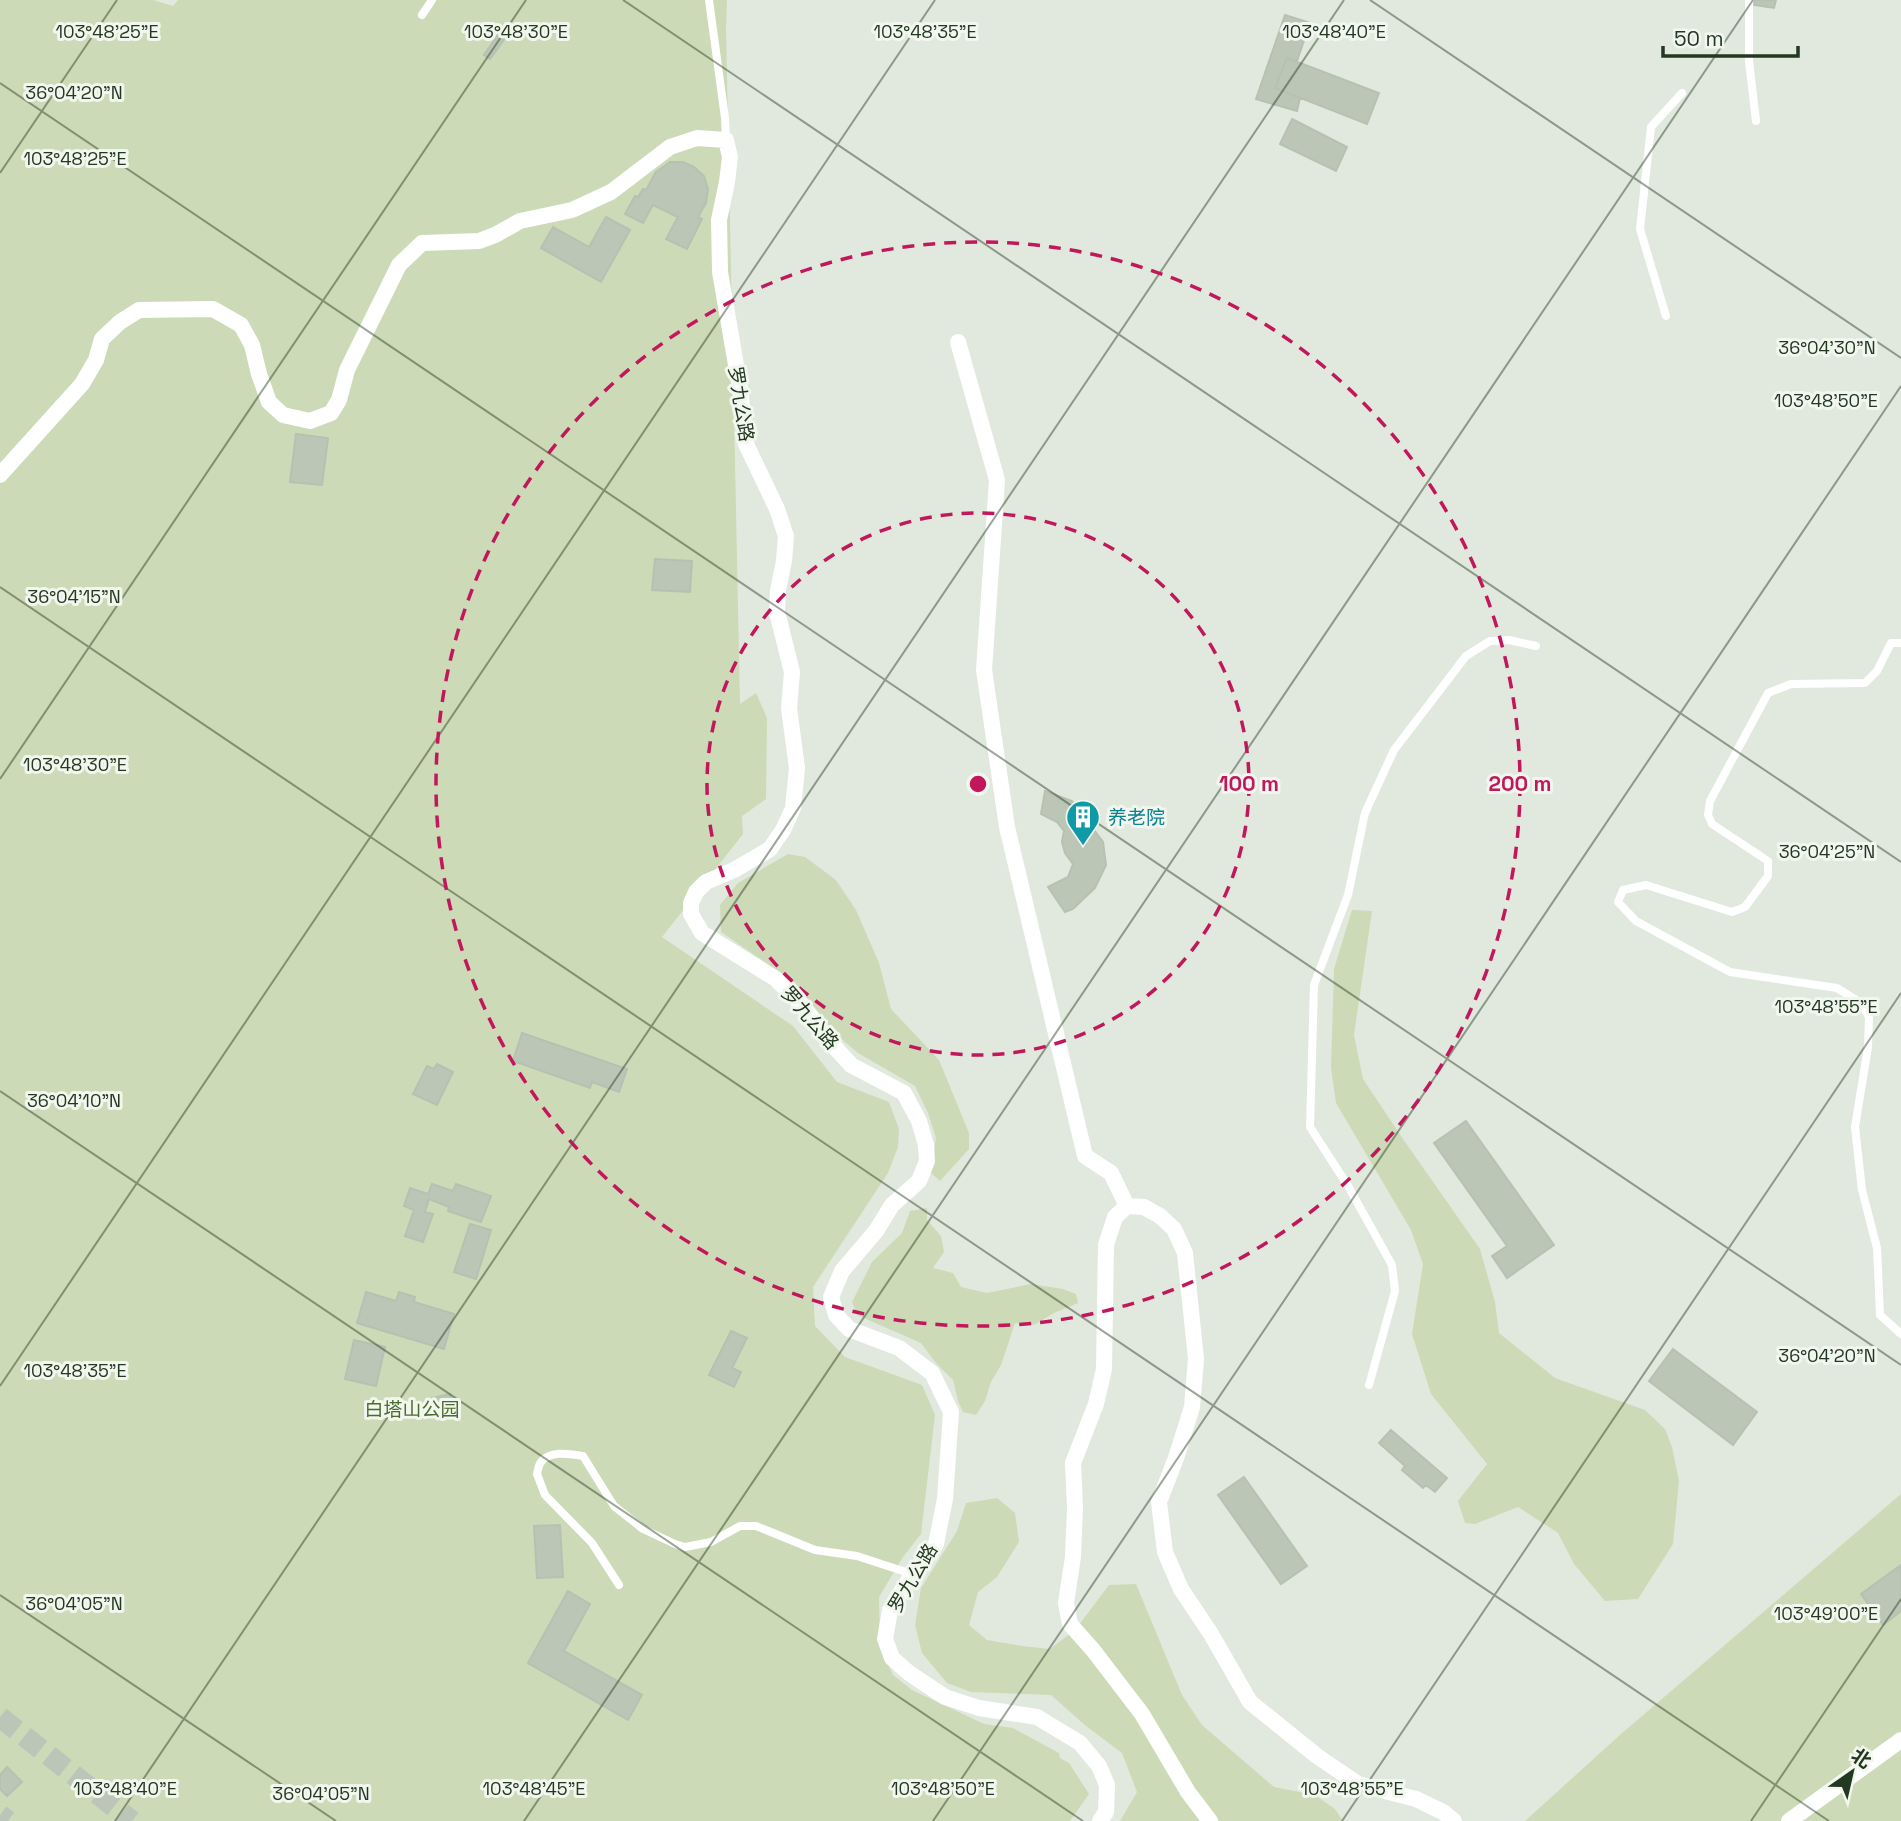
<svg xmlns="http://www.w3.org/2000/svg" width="1901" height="1821" viewBox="0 0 1901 1821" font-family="'Space Grotesk','Noto Sans SC',sans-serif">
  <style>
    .green { fill: #ccdab7 }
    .building { fill: #bbc6b7; stroke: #b6c2b1; stroke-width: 2 }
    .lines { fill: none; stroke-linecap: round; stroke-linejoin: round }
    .primary-tunnel { stroke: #bbc6b8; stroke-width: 21; stroke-dasharray: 21 10; stroke-linecap: butt }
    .service { stroke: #fff; stroke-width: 8 }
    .minor { stroke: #fff; stroke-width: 16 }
    .ticks { fill: none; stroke: #233820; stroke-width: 2; stroke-opacity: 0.45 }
    .ring { fill: none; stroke: #c2185b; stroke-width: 3.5; stroke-dasharray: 12 9 }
    .labels { text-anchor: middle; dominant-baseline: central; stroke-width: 6; stroke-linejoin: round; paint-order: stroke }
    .street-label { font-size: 19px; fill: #233820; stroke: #f1f6ee }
    .culture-label { font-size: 19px; fill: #0d838f; stroke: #f1f6ee; text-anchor: start }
    .park-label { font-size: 19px; fill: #4b6d2c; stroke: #f1f6ee }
    .ticks-label { font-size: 18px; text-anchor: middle; fill: #233820; stroke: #f1f6ee; stroke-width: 6; stroke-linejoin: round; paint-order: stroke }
    .centre { fill: #c2185b; stroke: #f1f6ee; stroke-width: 3.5 }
    .ring-label { font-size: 21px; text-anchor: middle; font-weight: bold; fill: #c2185b; stroke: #f1f6ee; stroke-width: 6; stroke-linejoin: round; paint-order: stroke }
  </style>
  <rect width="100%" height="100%" fill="#e1e9de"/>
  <path class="green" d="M0 0H153L173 6 178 0H727L726 28 740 704 756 693 767 718 766 799 742 816 743 834 662 937 793 1026 837 1082 889 1102 899 1129 898 1147 888 1173 813 1287 815 1326 845 1357 922 1385 935 1415 921 1534 903 1557 879 1597 880 1647 893 1675 912 1690 984 1724 1013 1728 1059 1753 1060 1758 1069 1763 1089 1794 1070 1821H0Z
    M788 854 805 857 836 880 856 910 879 963 891 1009 939 1060 969 1133V1149L940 1181 931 1173 936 1138 928 1113 915 1086 858 1053 834 1033 810 1001 791 980 721 932 720 905 738 883Z
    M1352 910 1372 911 1354 1035 1363 1079 1403 1139 1480 1249 1495 1302 1499 1333 1555 1378 1645 1410 1665 1429 1672 1447 1679 1481 1673 1544 1638 1599 1605 1601 1574 1564 1558 1533 1518 1507 1475 1524 1465 1523 1458 1501 1487 1464 1431 1394 1412 1334 1423 1264 1411 1230 1336 1103 1331 1068 1334 969Z
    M927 1208V1220L941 1236 944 1252 933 1268 953 1273 961 1287 987 1293 1031 1284 1063 1289 1076 1294 1078 1303 1054 1313 1034 1325 1015 1323 1001 1365 991 1382 985 1401 976 1415 963 1412 958 1401 953 1380 936 1363 921 1343 857 1315 852 1302 872 1262 902 1233 910 1211Z
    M1901 1494V1821H1525L1621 1734Z
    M997 1498 1015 1513 1019 1542 997 1577 978 1592 969 1625 987 1640 1022 1646 1050 1649 1075 1630 1109 1585 1136 1584 1182 1695 1202 1725 1274 1787 1315 1795 1335 1809 1343 1821H1120L1137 1792 1122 1753 1086 1726 1051 1695 971 1692 947 1683 922 1653 915 1625 921 1588 957 1531 966 1503Z"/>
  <path class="building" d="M1755 0H1776L1774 8 1754 5Z
    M1285 15 1310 23 1297 61 1287 58 1275 88 1300 98 1297 111 1256 99Z
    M502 29 509 33 490 59 484 55Z
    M1287 58 1379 93 1367 124 1275 88Z
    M1292 119 1347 147 1336 171 1280 144Z
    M670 162H683L694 167 704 176 708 189 706 203 698 217 702 219 687 249 666 239 678 217 653 205 643 223 625 214 635 196 638 197 643 189 646 190 656 172Z
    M606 217 630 230 601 282 541 248 553 227 589 247Z
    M296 434 328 438 322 485 290 482Z
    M655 559 692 561 690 592 652 590Z
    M1045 791 1072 801 1103 842 1106 865 1095 888 1073 909 1065 912 1048 887 1068 877 1073 864 1065 853 1062 842 1064 831 1057 822 1041 814Z
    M522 1033 627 1069 619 1092 592 1082 590 1088 513 1061Z
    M437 1064 453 1072 437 1105 413 1094 427 1066 434 1069Z
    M1466 1121 1554 1245 1507 1278 1492 1256 1507 1246 1434 1143Z
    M432 1184 453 1191 456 1184 491 1196 481 1222 448 1211 449 1207 429 1199 425 1212 433 1214 423 1242 405 1236 414 1210 404 1206 410 1188 428 1194Z
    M470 1224 491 1230 476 1279 454 1272Z
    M366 1292 396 1301 399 1292 415 1297 414 1302 454 1314 444 1349 357 1323Z
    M731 1331 747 1338 732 1368 741 1372 734 1387 709 1375Z
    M354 1340 385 1347 376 1386 345 1379Z
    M1673 1349 1757 1412 1733 1445 1649 1381Z
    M450 1394 454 1409 436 1414 432 1398Z
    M1391 1430 1447 1478 1435 1492 1426 1485 1423 1488 1402 1470 1405 1466 1379 1443Z
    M1244 1477 1307 1566 1281 1584 1218 1495Z
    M560 1525 563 1577 537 1578 534 1526Z
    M1901 1565V1611L1883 1625 1861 1594Z
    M568 1591 590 1604 564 1651 642 1695 628 1720 528 1663Z
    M7 1767 22 1782 7 1796 0 1789V1775Z"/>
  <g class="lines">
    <path class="primary-tunnel" d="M0 1717 132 1821
      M0 1815 8 1821"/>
    <path class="service" d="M709 0 725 118 726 140
      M1749 0V61L1756 121
      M422 15 432 0
      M1666 316 1640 229 1651 127 1682 93
      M1901 643H1891L1877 671 1865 683 1791 684 1768 693 1710 801 1708 815 1712 824 1768 861V876L1745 907 1732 912 1646 885 1623 890 1618 902 1636 921 1730 972 1837 988 1861 1003 1869 1017 1868 1047 1855 1127 1862 1190 1877 1248 1880 1315 1901 1334
      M1369 1385 1395 1291 1392 1265 1348 1186 1310 1127 1314 985 1348 895 1365 813 1394 750 1466 656 1490 641 1509 640 1536 646
      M619 1585 592 1543 545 1495 537 1474C538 1470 538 1466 541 1462 550 1450 570 1454 583 1456L614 1506 643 1529 675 1544 685 1547 711 1542 740 1526H756L815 1550 857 1556 912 1574"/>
    <path class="minor" d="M958 342 997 480 984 670 1007 827 1085 1156 1111 1173 1127 1206
      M0 475 82 384 96 360 102 339 120 322 139 310 213 309 241 325 252 345 259 374 269 402 283 415 310 421 331 413 339 400 347 370 399 265 422 243 479 241 495 235 520 221 572 210 611 192 670 147 697 138 726 140 730 157 727 182 719 220 720 272 740 388 746 444 777 509 786 536 784 561 778 590 777 612 792 672 789 708 797 768 793 808 783 830 770 849 734 870 706 882 696 892 691 903V914L702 933 776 979 802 1005 830 1042 851 1065 904 1093 919 1121 926 1145 927 1161 919 1181 892 1205 876 1231 842 1271 831 1297 836 1315 849 1329 899 1348 932 1373 951 1412 945 1499 936 1544 912 1574 890 1610 885 1639 892 1658 909 1673 945 1697 979 1708 1037 1717 1080 1743 1099 1766 1107 1785 1106 1812 1100 1821
      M1210 1821 1188 1792 1142 1714 1093 1650 1070 1624 1066 1603 1073 1557 1075 1508 1073 1463 1096 1404 1104 1369 1106 1245 1115 1217 1127 1206 1144 1207 1160 1216 1174 1229 1185 1253 1196 1359 1192 1407 1176 1458 1159 1502 1165 1552 1181 1589 1211 1634 1250 1702 1317 1756 1358 1784 1416 1799 1443 1812 1454 1821
      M1789 1821 1901 1740"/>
  </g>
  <path class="ticks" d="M623 0 1901 862M1370 0 1901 358M0 83 1901 1365M0 173 117 0M0 587 1829 1821M0 779 526 0M0 1091 1083 1821M0 1386 935 0M0 1595 336 1821M115 1821 1344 0M524 1821 1753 0M933 1821 1901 386M1342 1821 1901 993M1751 1821 1901 1599"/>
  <g class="ring">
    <circle cx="978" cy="784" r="271"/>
    <circle cx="978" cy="784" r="542"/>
  </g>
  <defs>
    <g id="building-pin" transform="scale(1.75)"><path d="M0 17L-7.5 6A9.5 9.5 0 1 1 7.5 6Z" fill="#0f9aa8" stroke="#f1f6ee"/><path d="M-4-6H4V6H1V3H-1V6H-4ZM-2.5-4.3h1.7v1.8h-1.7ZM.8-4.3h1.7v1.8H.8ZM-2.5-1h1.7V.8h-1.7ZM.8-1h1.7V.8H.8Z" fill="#fff"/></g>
  </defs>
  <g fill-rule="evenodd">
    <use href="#building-pin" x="1083" y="817"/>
  </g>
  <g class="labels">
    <g class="street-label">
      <text transform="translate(741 404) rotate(81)">罗九公路</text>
      <text transform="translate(810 1018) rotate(49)">罗九公路</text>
      <text transform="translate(913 1578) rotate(-59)">罗九公路</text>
    </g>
    <g class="culture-label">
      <text x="1108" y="817">养老院</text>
    </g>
    <g class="park-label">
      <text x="412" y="1409">白塔山公园</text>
    </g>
  </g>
  <g class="ticks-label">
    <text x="516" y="38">103°48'30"E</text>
    <text x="925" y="38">103°48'35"E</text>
    <text x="1334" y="38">103°48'40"E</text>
    <text x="107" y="38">103°48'25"E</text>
    <text x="74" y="99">36°04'20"N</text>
    <text x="75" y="165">103°48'25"E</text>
    <text x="1827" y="354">36°04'30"N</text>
    <text x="1826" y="407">103°48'50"E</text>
    <text x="74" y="603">36°04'15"N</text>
    <text x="75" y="771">103°48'30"E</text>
    <text x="1827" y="858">36°04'25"N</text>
    <text x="1826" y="1013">103°48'55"E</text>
    <text x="74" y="1107">36°04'10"N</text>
    <text x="1827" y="1362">36°04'20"N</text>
    <text x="75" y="1377">103°48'35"E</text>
    <text x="74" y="1610">36°04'05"N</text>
    <text x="1826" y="1620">103°49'00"E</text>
    <text x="125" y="1795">103°48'40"E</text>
    <text x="534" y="1795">103°48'45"E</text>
    <text x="943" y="1795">103°48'50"E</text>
    <text x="1352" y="1795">103°48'55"E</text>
    <text x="321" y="1800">36°04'05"N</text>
  </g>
  <circle cx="978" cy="784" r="10" class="centre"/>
  <g class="ring-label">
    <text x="1249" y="791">100 m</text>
    <text x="1520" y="791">200 m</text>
  </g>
  <g transform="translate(1852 1772) rotate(34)" stroke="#f1f6ee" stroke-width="5" paint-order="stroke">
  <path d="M0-5L12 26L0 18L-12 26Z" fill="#233820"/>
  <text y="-10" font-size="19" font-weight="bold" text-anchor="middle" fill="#233820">北</text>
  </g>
  <path d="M1663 46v10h135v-10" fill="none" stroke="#233820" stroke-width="3.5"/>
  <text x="1674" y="46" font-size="21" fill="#233820" stroke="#f1f6ee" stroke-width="5" paint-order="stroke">50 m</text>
</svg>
